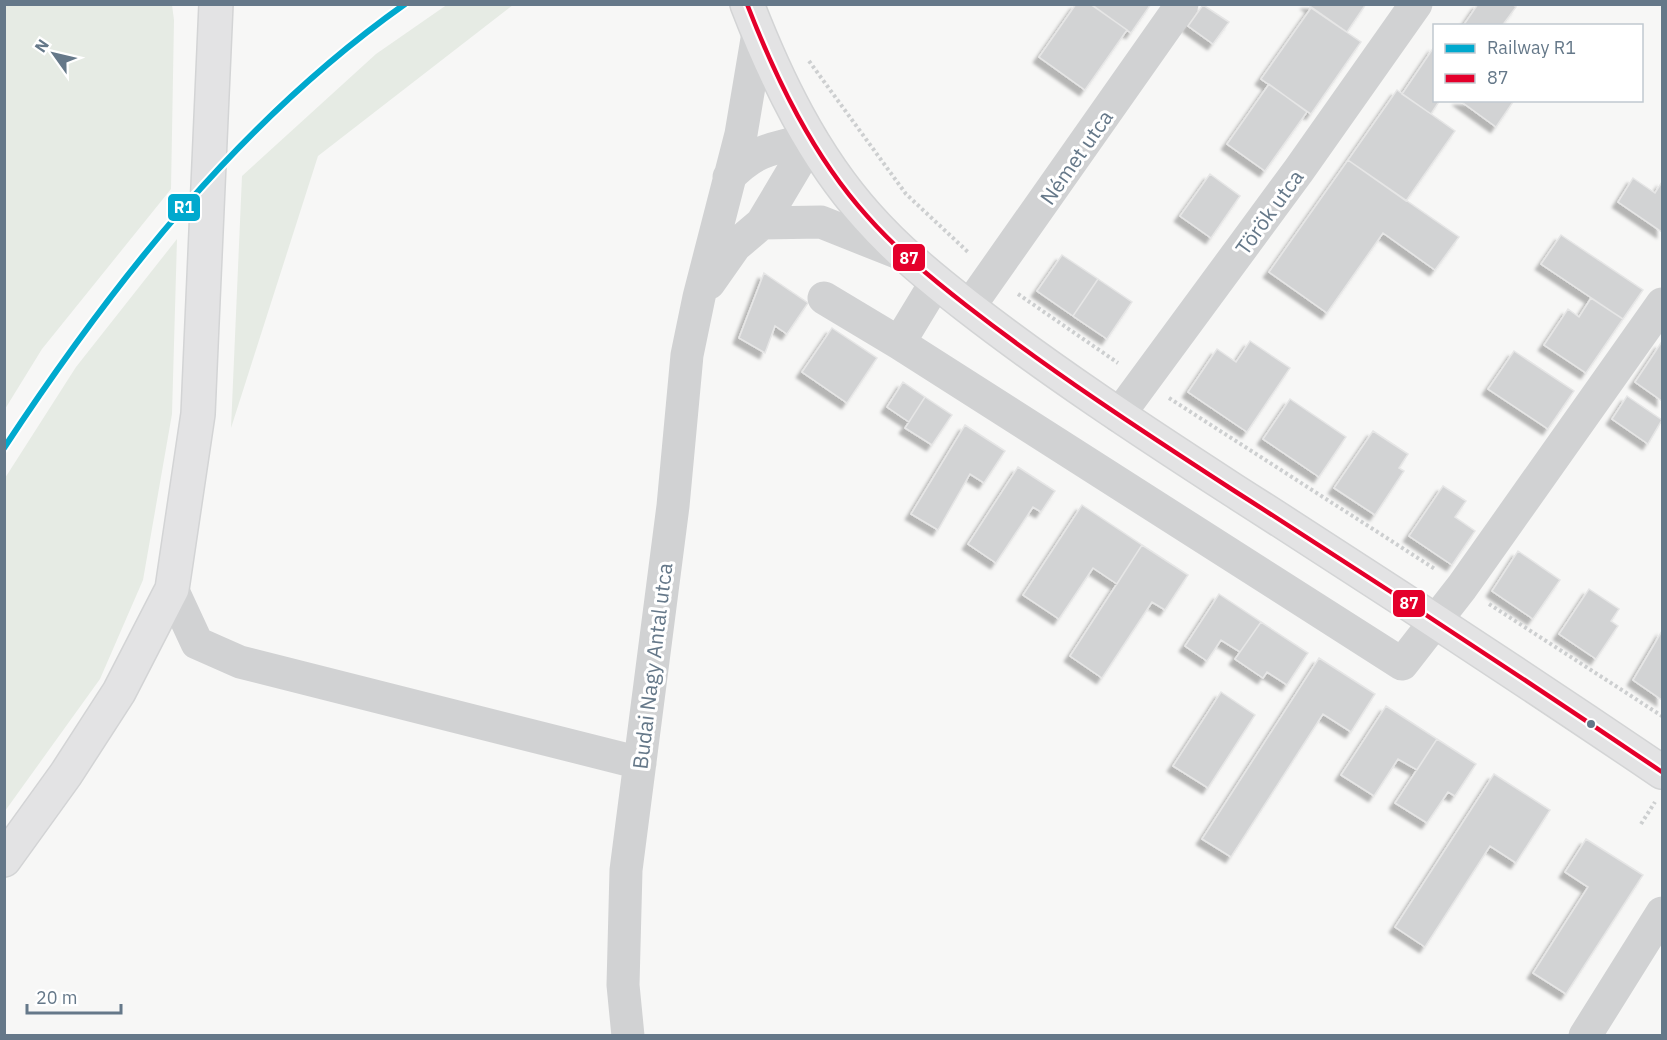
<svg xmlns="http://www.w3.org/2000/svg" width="1667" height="1040" viewBox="0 0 1667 1040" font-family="'IBM Plex Sans',sans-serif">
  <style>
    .green { fill: #e6ebe4 }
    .building { fill: #d2d3d4; stroke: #e6e6e6; stroke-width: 1.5; filter: url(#shadow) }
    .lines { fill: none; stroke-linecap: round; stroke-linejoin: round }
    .major-casing { stroke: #d3d4d5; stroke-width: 36 }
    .path { stroke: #cdcfd0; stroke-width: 4; stroke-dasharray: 3 3; stroke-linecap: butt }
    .minor { stroke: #d1d2d3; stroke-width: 33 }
    .major { stroke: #e3e3e4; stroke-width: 33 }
    .bus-1-casing { stroke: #fff; stroke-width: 9 }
    .bus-1 { stroke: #e4002b; stroke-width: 4.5 }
    .rail-1-casing { stroke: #fff; stroke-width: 10 }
    .rail-1 { stroke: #00a9ce; stroke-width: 6 }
    .bus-dot { fill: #657889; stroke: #fff; stroke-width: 2 }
    .labels { text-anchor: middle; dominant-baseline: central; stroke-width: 6; stroke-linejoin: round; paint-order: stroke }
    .street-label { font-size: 21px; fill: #657889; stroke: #fff }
    .line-badge { stroke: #fff; stroke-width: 2 }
    .badge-label { font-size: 16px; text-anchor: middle; font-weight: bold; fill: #fff }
  </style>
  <defs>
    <filter id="shadow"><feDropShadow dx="-5.5" dy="5.5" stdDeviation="1.5" flood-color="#0004"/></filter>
  </defs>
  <rect width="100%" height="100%" fill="#f7f7f6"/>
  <path class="green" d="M5 4 172 5 174 20 171 189 42 349 5 409Z
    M448 4 513 5 318 156 231 428 242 176 376 54Z
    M177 239 172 414 143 580 100 679 5 811V478L76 367Z"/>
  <path class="building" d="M1076 4H1090L1127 30 1085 90 1039 57Z
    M1091 4H1151L1131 33Z
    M1307 4H1366L1347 32Z
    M1478 4H1512L1516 7 1502 26H1463Z
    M1203 5 1229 22 1213 44 1188 26Z
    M1311 8 1361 42 1311 114 1261 79Z
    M1434 47V100H1440L1431 114 1402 94Z
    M1269 84 1307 112 1265 171 1227 144Z
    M1397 90 1455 131 1406 201 1348 160Z
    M1459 100H1510L1513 102 1496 127Z
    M1348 160 1459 237 1435 270 1383 233 1327 313 1269 272Z
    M1210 174 1240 196 1211 238 1180 216Z
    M1633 178 1655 193 1662 182V232L1618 202Z
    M1561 235 1643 290 1623 319 1541 264Z
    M1062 255 1098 279 1073 316 1037 291Z
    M764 273 808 303 787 334 775 326 765 353 739 338Z
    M1098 279 1132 302 1107 339 1073 316Z
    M1591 298 1623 319 1586 373 1544 345 1568 309 1579 317Z
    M832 328 877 358 847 403 802 372Z
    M1250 341 1290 368 1247 432 1188 392 1217 349 1236 362Z
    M1661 343 1662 344V401L1635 382Z
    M1514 351 1574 391 1548 429 1488 389Z
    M903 382 925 397 909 422 887 407Z
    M1627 396 1662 420 1648 444 1612 419Z
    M925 397 952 415 932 445 905 428Z
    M1290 399 1346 437 1319 477 1263 439Z
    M965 425 1005 451 984 483 970 474 938 530 911 514Z
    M1373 431 1408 454 1399 468 1404 471 1375 515 1334 488Z
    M1018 467 1055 491 1041 512 1033 507 996 563 968 544Z
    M1443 486 1466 501 1455 517 1475 531 1452 565 1409 536Z
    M1082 505 1142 545 1117 584 1093 568 1059 619 1023 595Z
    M1142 545 1188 575 1165 610 1152 602 1102 678 1070 656Z
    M1518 551 1560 580 1533 619 1492 591Z
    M1589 589 1619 609 1611 621 1618 626 1596 659 1559 634Z
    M1219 594 1261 622 1240 652 1221 640 1207 661 1185 646Z
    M1261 622 1308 653 1287 685 1267 672 1263 678 1235 659Z
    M1662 631V700L1633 680Z
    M1319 658 1375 694 1351 732 1323 714 1231 857 1202 839Z
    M1221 692 1255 715 1208 788 1173 766Z
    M1386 706 1437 739 1417 770 1398 759 1374 796 1341 775Z
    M1437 739 1476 764 1455 796 1448 792 1427 823 1395 803Z
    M1494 774 1550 810 1516 863 1490 846 1425 947 1395 927Z
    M1586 839 1643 875 1566 994 1533 973 1588 887 1565 872Z"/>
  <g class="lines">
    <g class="major-casing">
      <path id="major" d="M747 4C776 79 813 156 867 216 897 250 931 278 967 306 1052 372 1142 431 1233 490 1377 582 1520 676 1662 772
        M4 860 66 774 119 692 172 589 198 414 216 4"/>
    </g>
    <path class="path" d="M809 61 906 194 969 253
      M1018 294 1118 363
      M1169 398 1435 569
      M1489 604 1662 716
      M1641 824 1655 802"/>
    <path class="minor" d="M729 177C757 148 773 149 812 139
      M762 223 812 139
      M709 283 735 246 762 223 821 222 904 255
      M824 298 899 343 1402 664 1462 587 1662 304
      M969 307 1182 4
      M899 343 936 282
      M1118 416 1299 170 1416 4
      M172 589 197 643 240 662 640 763
      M628 1036 623 985 626 870 673 506 687 355 699 297 741 134 758 33
      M1585 1036 1662 913"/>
    <use href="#major" class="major"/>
    <g class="bus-1-casing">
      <path id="bus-1" d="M747 4C776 79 813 156 867 216 897 250 931 278 967 306 1052 372 1142 431 1233 490 1377 582 1520 676 1662 772"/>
    </g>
    <use href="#bus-1" class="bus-1"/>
    <g class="rail-1-casing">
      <path id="rail-1" d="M4 448C114 281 241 120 405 4"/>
    </g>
    <use href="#rail-1" class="rail-1"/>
  </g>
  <circle class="bus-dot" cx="1591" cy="724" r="5"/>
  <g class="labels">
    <g class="street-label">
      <text transform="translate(1076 157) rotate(-55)">Német utca</text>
      <text transform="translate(1269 212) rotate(-54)">Török utca</text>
      <text transform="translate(652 666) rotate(-83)">Budai Nagy Antal utca</text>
    </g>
  </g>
  <g class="line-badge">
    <rect x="167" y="193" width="34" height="29" rx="6" fill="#00a9ce"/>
    <rect x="892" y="243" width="34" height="29" rx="6" fill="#e4002b"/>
    <rect x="1392" y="589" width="34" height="29" rx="6" fill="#e4002b"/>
  </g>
  <g class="badge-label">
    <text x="184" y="213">R1</text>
    <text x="909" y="264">87</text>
    <text x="1409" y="609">87</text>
  </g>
  <rect width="1667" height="1040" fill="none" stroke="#657889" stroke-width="12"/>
  <rect x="1433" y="24" width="210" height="78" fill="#ffffff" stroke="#c1c9d0" stroke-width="1.5"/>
  <rect x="1445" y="44" width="30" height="9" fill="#00a9ce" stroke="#c1c9d0" stroke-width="1.5"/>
  <text x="1487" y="54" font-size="18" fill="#657889">Railway R1</text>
  <rect x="1445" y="74" width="30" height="9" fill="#e4002b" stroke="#c1c9d0" stroke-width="1.5"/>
  <text x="1487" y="84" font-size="18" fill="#657889">87</text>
  <g transform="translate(54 54) rotate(304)" stroke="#ffffff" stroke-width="4.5" paint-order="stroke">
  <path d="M0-4.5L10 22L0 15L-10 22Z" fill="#657889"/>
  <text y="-9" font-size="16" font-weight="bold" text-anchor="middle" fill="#657889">N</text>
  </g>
  <path d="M27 1004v9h94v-9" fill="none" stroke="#657889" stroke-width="3"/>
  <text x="36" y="1004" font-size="18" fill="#657889" stroke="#ffffff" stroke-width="4.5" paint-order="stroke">20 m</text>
</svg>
